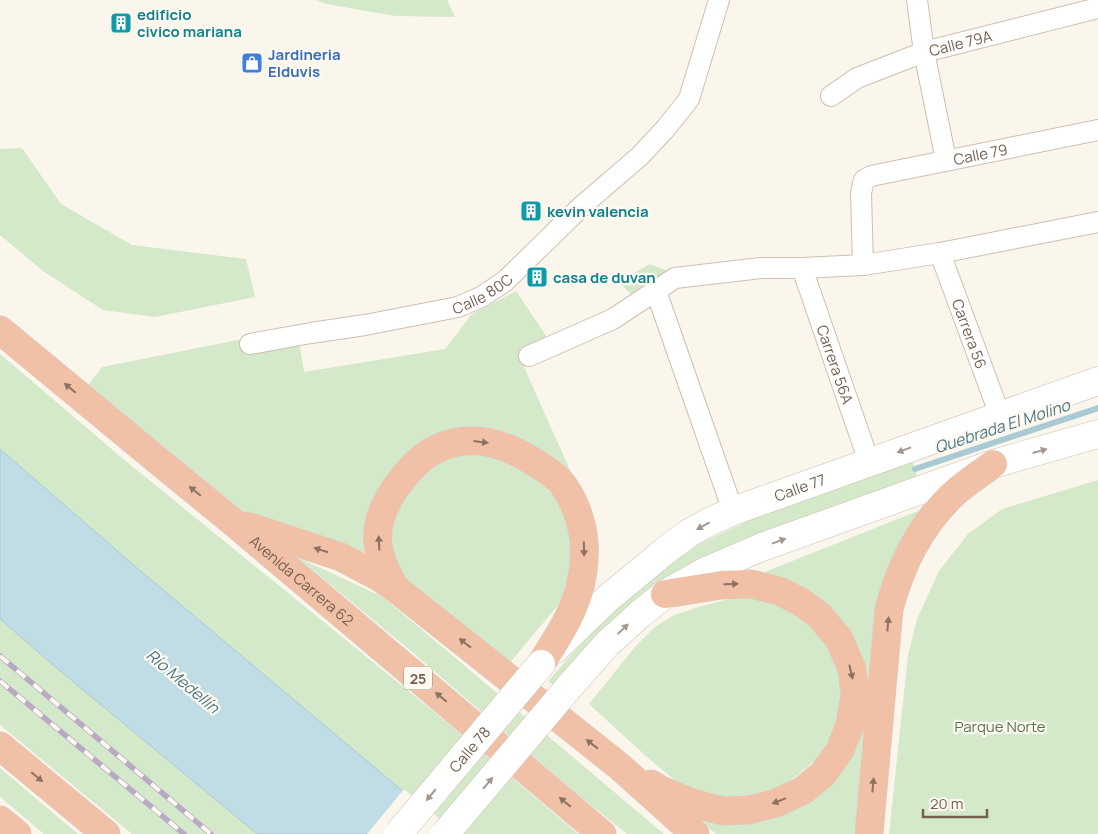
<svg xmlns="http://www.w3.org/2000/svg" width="1098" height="834" viewBox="0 0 1098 834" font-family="Manrope,sans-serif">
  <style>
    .green { fill: #d4e8ca }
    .water { fill: #c0dce4; stroke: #a7cad5 }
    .pier { fill: #fbf6eb }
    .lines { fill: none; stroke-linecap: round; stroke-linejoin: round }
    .stream { stroke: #a7cad5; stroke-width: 6 }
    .street-casing { stroke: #cdbfb1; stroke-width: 22 }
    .secondary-casing { stroke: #cfc0af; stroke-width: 29 }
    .highway-casing { stroke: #d8d2ce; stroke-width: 29 }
    .street { stroke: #fff; stroke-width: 20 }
    .secondary { stroke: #fff; stroke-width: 28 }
    .highway { stroke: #f0c0a7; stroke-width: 28 }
    .rail-casing { stroke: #baa9c5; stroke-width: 5.5 }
    .rail { stroke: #fefaf1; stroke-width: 4; stroke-dasharray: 11; stroke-linecap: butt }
    .secondary-bridge-casing { stroke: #cfc0af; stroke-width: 29; stroke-linecap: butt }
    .secondary-bridge { stroke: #fff; stroke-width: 28 }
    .oneway { fill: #8e7261 }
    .oneway2 { fill: #a5978d }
    .labels { text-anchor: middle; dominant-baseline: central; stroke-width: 4.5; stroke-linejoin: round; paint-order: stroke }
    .shield { fill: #fefaf1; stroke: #9e8e80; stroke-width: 1 }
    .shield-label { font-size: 14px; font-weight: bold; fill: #755f4f }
    .culture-label { font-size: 15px; font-weight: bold; fill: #0d838f; stroke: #fefaf1; text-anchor: start }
    .street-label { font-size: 15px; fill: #755f4f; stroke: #fefaf1 }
    .shop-label { font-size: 15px; font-weight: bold; fill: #366cbe; stroke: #fefaf1; text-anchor: start }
    .park-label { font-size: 15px; fill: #537948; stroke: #fefaf1 }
    .water-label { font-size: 16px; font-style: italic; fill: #4b7885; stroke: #fefaf1 }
  </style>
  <rect width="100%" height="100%" fill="#fbf6eb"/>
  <path class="green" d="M316 0H447L455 17 396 16 326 4Z
    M22 148 61 204 132 245 246 259 255 297 155 317 103 310 43 271 0 235V149Z
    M650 264 671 272 638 300 618 282Z
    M516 291 557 352 524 367 581 495 545 455 434 441 369 554 252 519 88 385 102 367 297 328 304 372 445 349 472 314Z
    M0 354 122 458 454 728 578 834H454L137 568 0 449Z
    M453 451 482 452 514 464 539 480 557 500 567 522 571 548V570L560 603 508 665 399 581 386 553 391 510 406 487Z
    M912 459 918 479 711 554 556 687 548 681 619 601 656 574 701 543 763 514Z
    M1098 480V834H889L908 655 917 619 939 571 968 534 1002 509Z
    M923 509 900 542 890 566 861 834H716L697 819 807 802 864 669 762 573Z
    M297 557 383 597 664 834H627L571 789 405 646Z
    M742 596 767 600 799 614 822 632 838 660 842 694 835 731 815 761 790 781 760 796 733 799 704 794 677 782 648 758 589 704 635 647 655 627 674 615 705 605Z
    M0 619 59 670 257 834H132L0 725Z
    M0 768 78 834H44L0 797Z"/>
  <path class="water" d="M0 449 137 568 454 834H257L59 670 0 619Z"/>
  <path class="pier" d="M404 789 456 832 457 834H367Z"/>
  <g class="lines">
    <path class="stream" d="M915 469 1098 408"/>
    <g class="street-casing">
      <g id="street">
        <path d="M917 0 924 52 946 160"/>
        <path id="s1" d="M831 96 857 78 924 52 1098 8"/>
        <path id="s2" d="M940 253 995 402 999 416"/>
        <path id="s3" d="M863 265 861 193 864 180 871 176 1098 130"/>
        <path id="s4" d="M802 268 869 462"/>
        <path d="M656 291 733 511"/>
        <path id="s5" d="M250 344 311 333 365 325 458 307 481 297 504 282 583 205 640 156 666 128 689 99 719 0"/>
        <path d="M529 356 613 319 675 278 761 268H802L863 265 940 253 1098 222"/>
      </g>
    </g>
    <g class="secondary-casing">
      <g id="secondary">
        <path id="s6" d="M554 650 607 599 665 551 689 533 709 522 733 511 1098 381"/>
        <path d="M569 687 607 644 639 615 665 594 706 571 762 547 993 464 1098 434"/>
      </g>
    </g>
    <g class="highway-casing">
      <g id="highway">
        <path id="s7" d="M0 330 156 459 233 522 602 834"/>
        <path d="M247 526 341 557 379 577 395 588 619 766 695 834"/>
        <path d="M395 588C389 576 381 564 379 550 374 529 383 507 394 490 404 476 414 463 428 454 463 431 501 441 534 462 542 467 552 473 559 480 573 496 582 520 584 542 585 551 584 562 583 572 581 579 581 587 578 594 570 620 555 641 541 664"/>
        <path d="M0 746 106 834"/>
        <path d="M651 784 661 790 692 803 723 811 749 810 776 803 802 791 823 774 840 750 850 725 855 694 852 669 839 639 819 615 801 602 779 591 751 584 722 585 665 594"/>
        <path d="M0 820 17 834"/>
        <path d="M869 834 889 609C901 564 923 520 959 489 970 480 982 472 993 464"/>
      </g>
    </g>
    <use href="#street" class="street"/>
    <use href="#secondary" class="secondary"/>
    <use href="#highway" class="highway"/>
    <g class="rail-casing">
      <path id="rail" d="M0 656 211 834
        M0 681 184 834"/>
    </g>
    <use href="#rail" class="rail"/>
    <g class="secondary-bridge-casing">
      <g id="secondary-bridge">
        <path id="s8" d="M398 834 541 664"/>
        <path d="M445 834 569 687"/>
      </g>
    </g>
    <use href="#secondary-bridge" class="secondary-bridge"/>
  </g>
  <defs><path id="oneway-solid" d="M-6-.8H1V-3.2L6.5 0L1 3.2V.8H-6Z" transform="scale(1.25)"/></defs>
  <g class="oneway">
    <use href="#oneway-solid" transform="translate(70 388) rotate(-140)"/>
    <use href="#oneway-solid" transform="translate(481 442) rotate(7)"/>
    <use href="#oneway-solid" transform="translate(195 491) rotate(-141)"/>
    <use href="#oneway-solid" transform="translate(379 543) rotate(-93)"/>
    <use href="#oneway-solid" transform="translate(584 549) rotate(89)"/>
    <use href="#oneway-solid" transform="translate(321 550) rotate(-162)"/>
    <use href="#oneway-solid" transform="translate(731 584) rotate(-2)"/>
    <use href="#oneway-solid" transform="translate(888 624) rotate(-85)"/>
    <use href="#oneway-solid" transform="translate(465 643) rotate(-142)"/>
    <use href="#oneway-solid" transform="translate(851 672) rotate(77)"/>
    <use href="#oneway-solid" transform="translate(441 697) rotate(-140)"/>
    <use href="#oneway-solid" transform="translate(592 744) rotate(-142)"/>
    <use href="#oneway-solid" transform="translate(37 777) rotate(40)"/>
    <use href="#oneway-solid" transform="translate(873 785) rotate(-85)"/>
    <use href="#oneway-solid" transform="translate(779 801) rotate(158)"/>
    <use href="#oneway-solid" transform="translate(565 802) rotate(-140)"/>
  </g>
  <g class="oneway2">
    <use href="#oneway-solid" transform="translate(904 450) rotate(160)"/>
    <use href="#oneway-solid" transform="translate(1040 451) rotate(-16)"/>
    <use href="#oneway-solid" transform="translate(703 526) rotate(151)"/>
    <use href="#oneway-solid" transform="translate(779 541) rotate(-20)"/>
    <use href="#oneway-solid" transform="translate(623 629) rotate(-43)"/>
    <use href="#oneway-solid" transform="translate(488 783) rotate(-50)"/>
    <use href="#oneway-solid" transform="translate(431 795) rotate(130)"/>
  </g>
  <defs>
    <g id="building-square" transform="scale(1.125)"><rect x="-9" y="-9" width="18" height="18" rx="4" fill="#0f9aa8" stroke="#fefaf1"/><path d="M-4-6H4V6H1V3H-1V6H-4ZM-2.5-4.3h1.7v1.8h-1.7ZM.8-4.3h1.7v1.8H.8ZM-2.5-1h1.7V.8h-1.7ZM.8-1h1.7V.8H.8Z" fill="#fff"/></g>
    <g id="shop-square" transform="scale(1.125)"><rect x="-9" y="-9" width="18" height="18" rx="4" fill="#3f7fe0" stroke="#fefaf1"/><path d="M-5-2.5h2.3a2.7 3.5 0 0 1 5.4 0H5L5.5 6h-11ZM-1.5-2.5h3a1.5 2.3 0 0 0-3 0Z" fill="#fff"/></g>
  </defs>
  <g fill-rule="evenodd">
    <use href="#building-square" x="121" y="23"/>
    <use href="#shop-square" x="252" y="63"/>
    <use href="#building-square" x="531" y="211"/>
    <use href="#building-square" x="537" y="277"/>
  </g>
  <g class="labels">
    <rect class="shield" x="404" y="666.5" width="28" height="23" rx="4"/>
    <g class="shield-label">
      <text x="418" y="678">25</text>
    </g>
    <g class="culture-label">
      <text x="137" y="14">edificio<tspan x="137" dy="17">civico mariana</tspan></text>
      <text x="547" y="211">kevin valencia</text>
      <text x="553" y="277">casa de duvan</text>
    </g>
    <g class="street-label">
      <text stroke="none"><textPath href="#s1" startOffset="141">Calle 79A</textPath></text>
      <text stroke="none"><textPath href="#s3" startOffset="205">Calle 79</textPath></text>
      <text stroke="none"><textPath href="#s5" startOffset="239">Calle 80C</textPath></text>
      <text stroke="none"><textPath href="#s2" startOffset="86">Carrera 56</textPath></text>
      <text stroke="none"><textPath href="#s4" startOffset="102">Carrera 56A</textPath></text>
      <text stroke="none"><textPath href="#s6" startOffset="299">Calle 77</textPath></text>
      <text stroke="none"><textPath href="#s7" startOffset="392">Avenida Carrera 62</textPath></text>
      <text stroke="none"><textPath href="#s8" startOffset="111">Calle 78</textPath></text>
    </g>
    <g class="shop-label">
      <text x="268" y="54">Jardineria<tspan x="268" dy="17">Elduvis</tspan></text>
    </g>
    <g class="park-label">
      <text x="1000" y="726">Parque Norte</text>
    </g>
    <g class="water-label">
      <text transform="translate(1002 426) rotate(-18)">Quebrada El Molino</text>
      <text transform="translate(183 681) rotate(40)">Río Medellín</text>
    </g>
  </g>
  <path d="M923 809v8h64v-8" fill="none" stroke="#755f4f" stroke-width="2.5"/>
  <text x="930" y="809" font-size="15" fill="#755f4f" stroke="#fefaf1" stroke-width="4" paint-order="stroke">20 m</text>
</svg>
